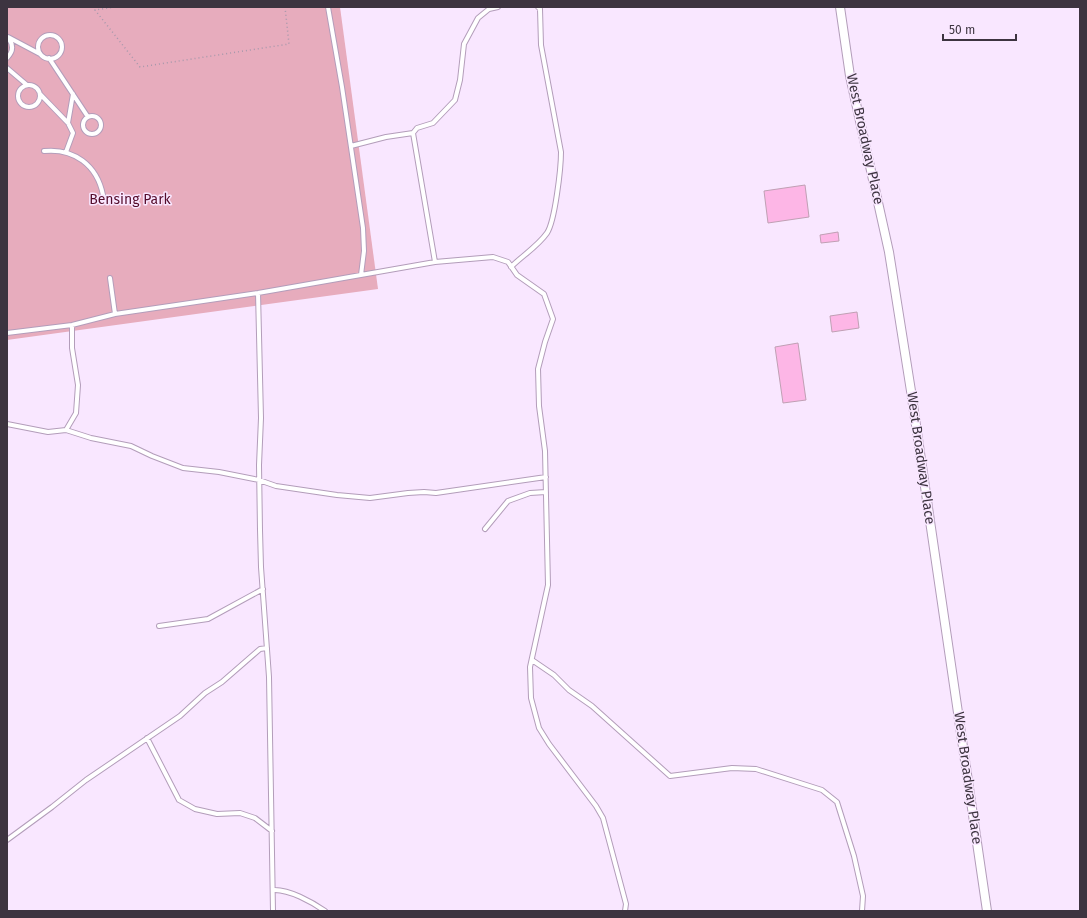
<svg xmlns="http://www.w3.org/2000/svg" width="1087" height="918" viewBox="0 0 1087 918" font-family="'Fira Sans',sans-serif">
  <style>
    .green { fill: #e7acbd }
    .building { fill: #fdb6e6; stroke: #c0a0b4 }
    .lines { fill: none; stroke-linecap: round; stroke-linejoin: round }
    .lane-casing { stroke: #b39dba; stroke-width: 6 }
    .street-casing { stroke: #b39dba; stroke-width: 10 }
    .path { stroke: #a698ab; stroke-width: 1.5; stroke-dasharray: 1 3; stroke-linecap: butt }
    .lane { stroke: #fff; stroke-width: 4 }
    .street { stroke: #fff; stroke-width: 8 }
    .labels { text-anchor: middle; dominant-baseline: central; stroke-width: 3; stroke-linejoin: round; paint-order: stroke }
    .street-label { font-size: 14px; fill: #3d3440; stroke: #f9e7ff }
    .park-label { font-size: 14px; fill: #540c2b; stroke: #f9e7ff }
  </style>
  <rect width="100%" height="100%" fill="#f9e7ff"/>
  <path class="green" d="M7 7H340L378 289 7 340Z"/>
  <path class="building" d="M805 185 809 217 768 223 764 191Z
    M838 232 839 241 821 243 820 235Z
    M857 312 859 328 832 332 830 316Z
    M798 343 806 400 783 403 775 347Z"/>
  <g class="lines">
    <g class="lane-casing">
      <path id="lane" d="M328 7 342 87 363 228 364 251 361 275
        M38 47a12 12 0 1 1 24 0a12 12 0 1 1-24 0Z
        M8 37 40 54
        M7 58C13 52 14 46 9 39
        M49 58 88 117
        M7 68 27 85
        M18 96a11 11 0 1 1 22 0a11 11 0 1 1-22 0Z
        M40 94 68 123 73 133 66 152
        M83 125a9 9 0 1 1 18 0a9 9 0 1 1-18 0Z
        M68 123 73 94
        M351 146 386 137 413 133
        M44 151C74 148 97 165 103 195
        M435 262 413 133 417 128 433 123 455 100 460 80 464 44 478 18 489 9 498 7
        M511 267C522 256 538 246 547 233 555 221 561 168 561 152L541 45 540 9 538 7
        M110 278 115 314
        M258 293 261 418 259 465 260 530 261 567 269 677 273 911
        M7 333 72 325 115 314 258 293 435 262 493 257 508 262 517 275 544 294 553 319 545 342 538 369 539 406 545 451 548 585 530 667 531 698 539 728 549 744 596 806 603 818 626 904 625 911
        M7 424 48 432 66 430 91 438 131 446 152 456 183 468 219 472 259 480 276 486 337 495 370 498 408 493 424 492 436 493 546 477
        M66 430 76 413 78 385 72 348V325
        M485 529 508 501 530 493 546 492
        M159 626 208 619 263 589
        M532 660 554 675 569 690 592 706 670 776 732 768 756 769 822 790 837 802 854 856 863 896 862 911
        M147 738 179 800 195 809 217 814 240 813 255 818 272 831
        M7 840 52 807 86 780 180 716 205 693 222 682 260 649 267 648
        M273 890C289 889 312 902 325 911"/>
    </g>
    <g class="street-casing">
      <path id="street" d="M840 7 850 76 889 252 911 391 987 911"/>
    </g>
    <path class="path" d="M115 7 95 10 140 67 289 44 285 7"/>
    <use href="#lane" class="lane"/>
    <use href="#street" class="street"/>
  </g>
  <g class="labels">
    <g class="street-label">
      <text transform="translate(865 139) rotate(78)">West Broadway Place</text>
      <text transform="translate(921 458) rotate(82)">West Broadway Place</text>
      <text transform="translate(968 778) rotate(82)">West Broadway Place</text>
    </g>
    <g class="park-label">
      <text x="130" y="199">Bensing Park</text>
    </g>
  </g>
  <rect width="1087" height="918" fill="none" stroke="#3d3440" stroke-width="16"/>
  <path d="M943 34v6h73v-6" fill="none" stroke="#3d3440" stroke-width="2"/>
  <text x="949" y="34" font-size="12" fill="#3d3440" stroke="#f9e7ff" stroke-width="3" paint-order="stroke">50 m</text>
</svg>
